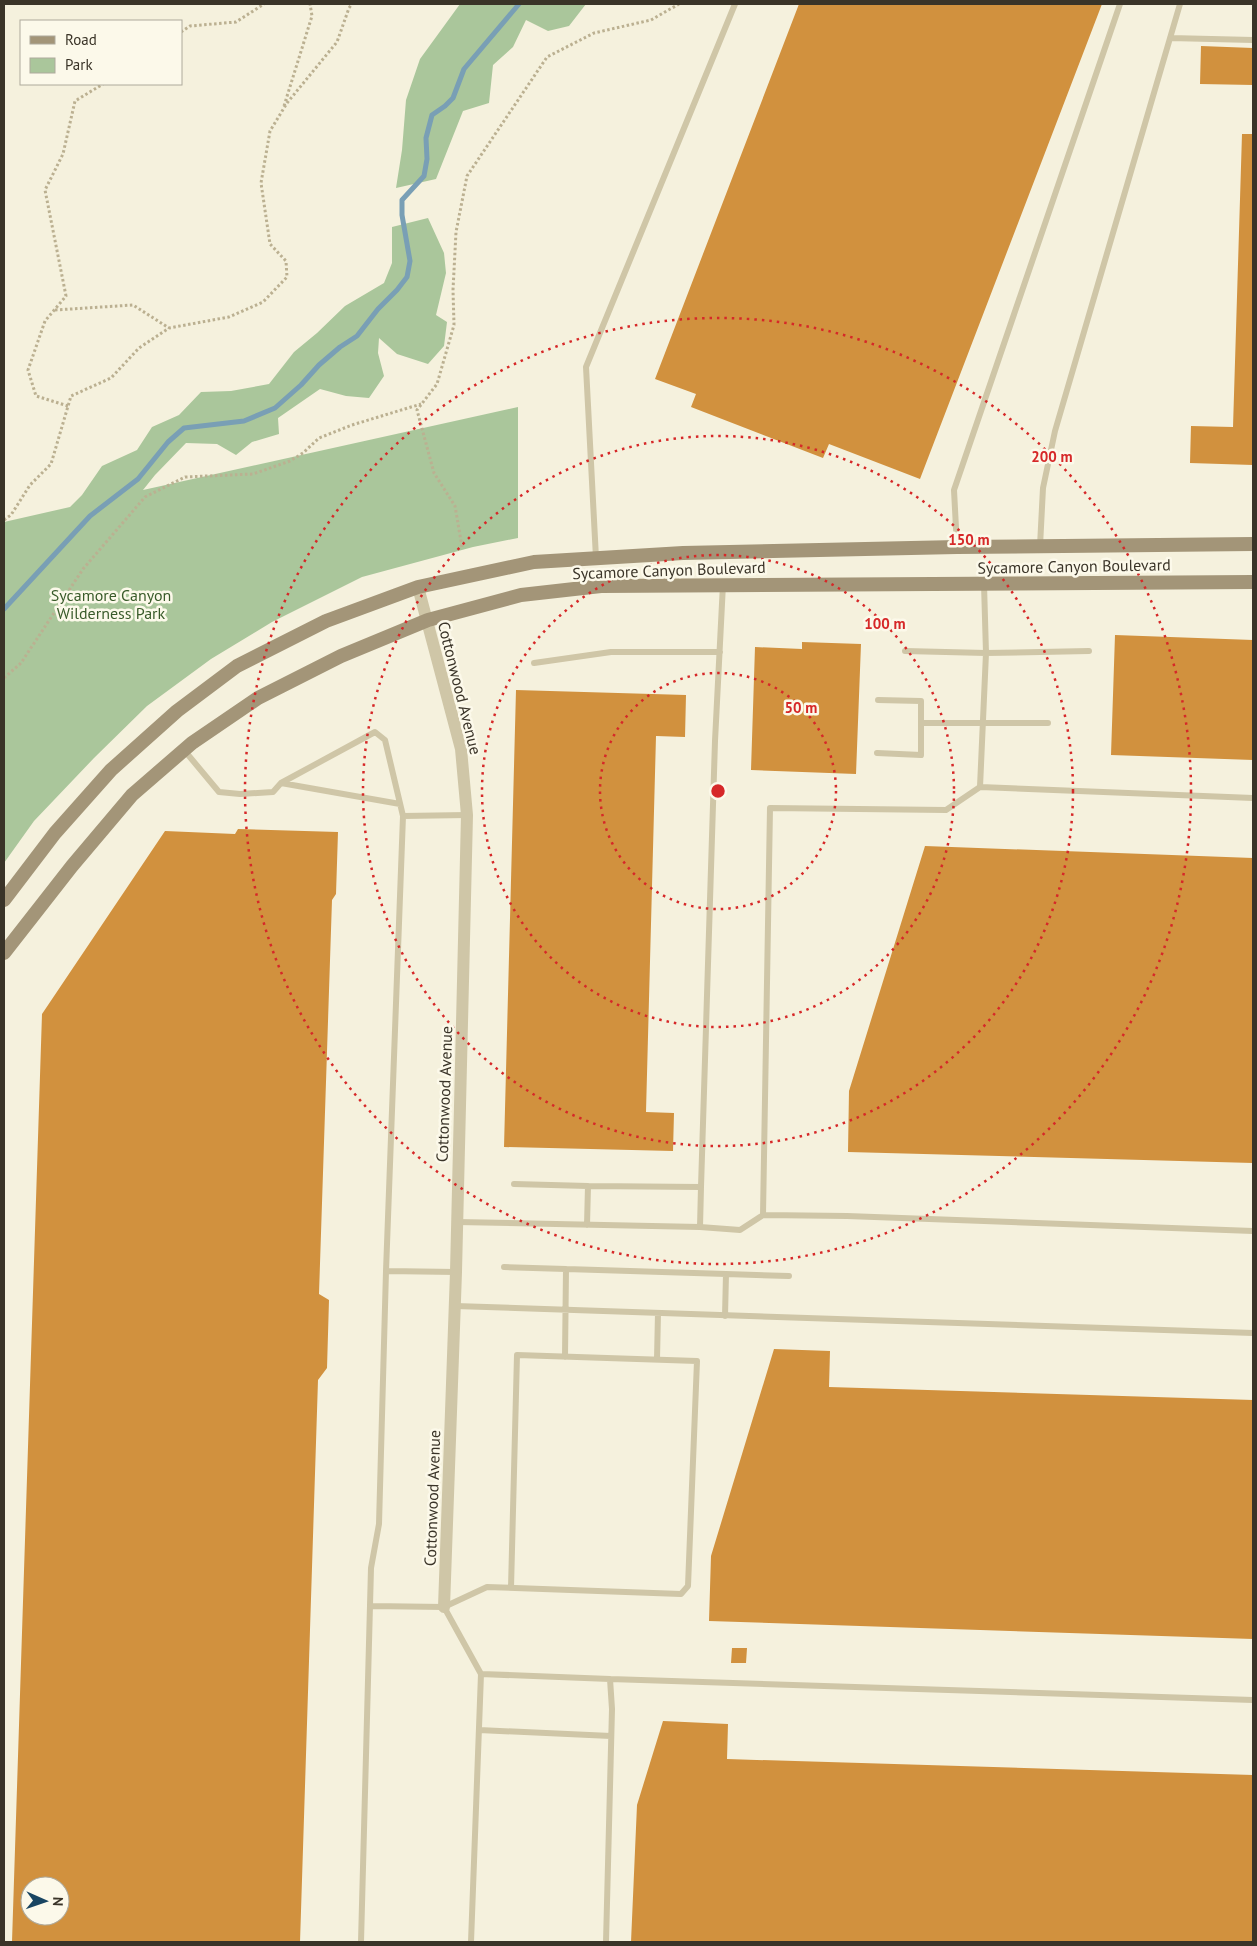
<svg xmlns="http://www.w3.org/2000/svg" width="1257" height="1946" viewBox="0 0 1257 1946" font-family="'PT Sans',sans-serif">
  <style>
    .green { fill: #aac69b }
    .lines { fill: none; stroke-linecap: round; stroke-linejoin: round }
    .stream { stroke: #799fb5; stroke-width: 5 }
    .building { fill: #d1913e; fill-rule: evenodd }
    .path { stroke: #bbb091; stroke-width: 3; stroke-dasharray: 2.5 2.5; stroke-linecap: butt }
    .service { stroke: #cfc6a7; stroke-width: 6 }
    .minor { stroke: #cfc6a7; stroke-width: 12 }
    .secondary { stroke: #a39578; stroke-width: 14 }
    .ring { fill: none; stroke: #d62828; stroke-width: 2.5; stroke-dasharray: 2.5 5 }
    .labels { text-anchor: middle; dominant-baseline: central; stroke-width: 5; stroke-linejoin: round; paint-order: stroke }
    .street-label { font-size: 16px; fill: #3a3428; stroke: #fcf9ea }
    .park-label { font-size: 16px; fill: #395b2a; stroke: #fcf9ea }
    .centre { fill: #d62828; stroke: #fcf9ea; stroke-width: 2.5 }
    .ring-label { font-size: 15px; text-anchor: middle; font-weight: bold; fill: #d62828; stroke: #fcf9ea; stroke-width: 5; stroke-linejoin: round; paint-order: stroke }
  </style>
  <rect width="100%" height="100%" fill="#f5f1dd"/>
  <path class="green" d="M460 4H586L569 26 548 31 526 20 513 47 493 65 489 103 463 111 436 179 396 188 402 150 406 100 420 59Z
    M428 218 444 253 446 273 436 315 447 322 444 346 428 364 397 354 379 338 378 353 384 376 369 398 346 396 320 389 278 418 279 434 252 442 236 455 217 444 186 443 155 475 143 490 518 407V538L473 547 362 577 272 622 211 659 147 706 94 758 34 821 4 863V522L70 507 82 495 102 466 137 450 152 427 179 415 201 392 231 391 269 384 294 352 317 333 345 306 384 283 392 263V227Z"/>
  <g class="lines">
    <path class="stream" d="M4 609 90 516 138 479 168 442 184 428 244 421 275 408 301 385 319 365 340 347 357 336 378 309 397 290 407 277 410 261 402 215V200L424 176 427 159 426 138 432 115 445 106 453 98 464 69 519 4"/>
  </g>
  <path class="building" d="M799 4H1102L920 479 829 444 823 458 691 407 696 394 655 379Z
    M1201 46 1253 48V85L1200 84Z
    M1242 134H1253V465L1190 463 1191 426 1233 427Z
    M1115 635 1253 640V760L1111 755Z
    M802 642 861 644 856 774 751 770 755 647 802 649Z
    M516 690 686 695 685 737 656 736 646 1112 674 1113 673 1151 504 1147Z
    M238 829 338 832 336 894 332 900 319 1294 329 1300 327 1368 318 1380 300 1942H12L42 1014 165 831 235 834ZM30 1886H60V1916H30Z
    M925 846 1253 858V1163L848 1152 849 1091Z
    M774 1349 830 1351 829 1387 1253 1400V1639L709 1621 711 1556Z
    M732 1648H747L746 1663H731Z
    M663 1721 728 1724 727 1759 1253 1775V1942H631L637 1805Z"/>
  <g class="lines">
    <path class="path" d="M181 32 190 26 236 22 264 4
      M284 106 312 16 310 4
      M55 310 133 305 169 328
      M68 406 36 396 28 370 45 321 66 296 45 190 63 154 75 101 103 84
      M4 520 11 515 30 485 51 464 71 396 111 378 139 348 169 328 229 317 263 302 287 277 286 261 270 244 261 183 270 131 287 103 337 42 349 8 352 4
      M462 547 455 506 434 473 417 410 437 384 454 325 453 290 456 232 467 176 547 57 594 33 651 20 679 4
      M4 678 21 663 83 569 145 497 185 477 253 474 290 461 303 453 319 438 352 425 421 404"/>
    <path class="service" d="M1170 38 1253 40
      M1040 546 1043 488 1055 431 1180 4
      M957 547 954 490 1120 4
      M596 558 586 367 735 4
      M905 651 986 653 1089 651
      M534 663 611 652H720
      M878 700 921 701V723
      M184 750 219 792 240 794 273 792 281 783 375 732 385 740 403 816 386 1271 456 1272
      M877 753 921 755V723H1048
      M281 783 400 804
      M980 787 1253 798
      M403 816 467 815
      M514 1184 588 1186 587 1225
      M701 1187 715 741 723 584
      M763 1215 847 1216 1253 1231
      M457 1222 700 1227 701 1187 588 1186
      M700 1227 740 1230 763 1215 770 808 946 810 980 787 986 653 984 584
      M504 1267 566 1269
      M726 1274 789 1276
      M455 1306 1253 1333
      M565 1357 566 1269 726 1274 725 1316
      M657 1359 658 1313
      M370 1606 444 1607 487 1587 681 1594 688 1586 697 1361 517 1355 511 1588
      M444 1607 481 1674 471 1942
      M481 1674 610 1679
      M479 1730 611 1736
      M361 1942 371 1568 379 1524 386 1271
      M606 1942 612 1709 610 1679 1253 1700"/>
    <path class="minor" d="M418 587 461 749 467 815 456 1272 444 1607"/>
    <path class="secondary" d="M4 900 55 833 111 770 177 711 237 666 326 621 418 587 534 562 683 553 957 547 1253 544
      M4 953 72 866 132 795 192 743 258 698 341 656 428 620 521 595 601 586 1253 582"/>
  </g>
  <g class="ring">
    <circle cx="718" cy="791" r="118"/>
    <circle cx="718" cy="791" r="236"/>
    <circle cx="718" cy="791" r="355"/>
    <circle cx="718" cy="791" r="473"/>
  </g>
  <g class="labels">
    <g class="street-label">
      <text transform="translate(1074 566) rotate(-1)">Sycamore Canyon Boulevard</text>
      <text transform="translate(669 570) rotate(-2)">Sycamore Canyon Boulevard</text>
      <text transform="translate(460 688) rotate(76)">Cottonwood Avenue</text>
      <text transform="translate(444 1094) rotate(-88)">Cottonwood Avenue</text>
      <text transform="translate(432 1498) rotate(-88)">Cottonwood Avenue</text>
    </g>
    <g class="park-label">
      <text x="111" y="595">Sycamore Canyon<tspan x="111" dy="18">Wilderness Park</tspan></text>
    </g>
  </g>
  <circle cx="718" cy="791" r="8" class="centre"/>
  <g class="ring-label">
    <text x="1052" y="462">200 m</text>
    <text x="969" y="545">150 m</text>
    <text x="885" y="629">100 m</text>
    <text x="801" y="713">50 m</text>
  </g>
  <rect width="1257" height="1946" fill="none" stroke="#3a3428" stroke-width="10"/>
  <rect x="20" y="20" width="162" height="65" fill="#fcf9ea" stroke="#aeaa9c"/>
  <rect x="30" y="36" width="25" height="8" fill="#a39578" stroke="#aeaa9c"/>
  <text x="65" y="45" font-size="15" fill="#3a3428">Road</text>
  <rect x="30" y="58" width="25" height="15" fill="#aac69b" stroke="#aeaa9c"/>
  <text x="65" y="70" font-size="15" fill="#3a3428">Park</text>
  <g transform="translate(45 1901) rotate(92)"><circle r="24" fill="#fcf9ea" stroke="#aeaa9c"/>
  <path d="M0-4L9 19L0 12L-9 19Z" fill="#194561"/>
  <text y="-8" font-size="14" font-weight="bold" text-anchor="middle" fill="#3a3428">N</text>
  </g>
</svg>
